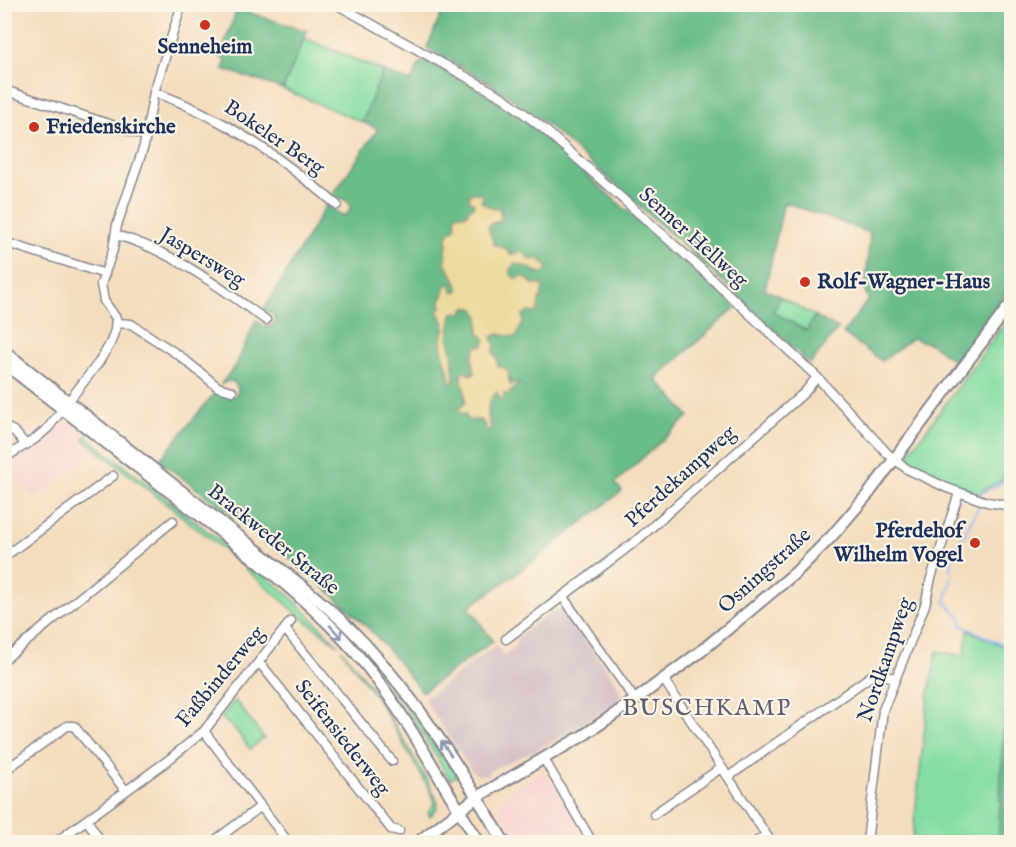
<svg xmlns="http://www.w3.org/2000/svg" width="1016" height="847" viewBox="0 0 1016 847" font-family="'IM FELL English',serif">
  <style>
    .built { fill: #f7d0cd }
    .industrial { fill: #d2bec3 }
    .green { fill: #84dda3; stroke: #508680; stroke-width: 1.5 }
    .forest { fill: #6bbc89; stroke: #437674; stroke-width: 1.5; fill-rule: evenodd }
    .sand { fill: #eeda9e; stroke: #84847e; stroke-width: 1.5 }
    .lines { fill: none; stroke-linecap: round; stroke-linejoin: round }
    .stream { stroke: #84b4f0; stroke-width: 2 }
    .minor-casing { stroke: #88868e; stroke-width: 11 }
    .major-casing { stroke: #88868e; stroke-width: 14 }
    .minor { stroke: #fff; stroke-width: 8 }
    .major { stroke: #fff; stroke-width: 10 }
    .oneway { stroke: #8d97ae }
    .poi-dot { fill: #c8321e; stroke: #fcf5e5; stroke-width: 2 }
    .labels { text-anchor: middle; dominant-baseline: central; stroke-width: 4.5; stroke-linejoin: round; paint-order: stroke }
    .poi-label { font-size: 21px; font-weight: bold; fill: #1b2f5e; stroke: #fcf5e5; text-anchor: start }
    .street-label { font-size: 21px; fill: #1b2f5e; stroke: #fcf5e5 }
    .quarter-label { font-size: 24px; letter-spacing: 1.5px; fill: #5f5e72; stroke: #fcf5e5 }
  </style>
  <rect width="100%" height="100%" fill="#fcf5e5"/>
  <filter id="ink" filterUnits="userSpaceOnUse"><feTurbulence type="fractalNoise" baseFrequency=".0167" numOctaves="2"/><feDisplacementMap in="SourceGraphic" scale="12" xChannelSelector="R" yChannelSelector="G"/><feConvolveMatrix kernelMatrix="1 2 1 2 8 2 1 2 1" color-interpolation-filters="sRGB"/></filter>
  <filter id="wash" filterUnits="userSpaceOnUse"><feTurbulence type="fractalNoise" baseFrequency=".008" numOctaves="4" result="noise"/><feDisplacementMap in="SourceGraphic" scale="24" xChannelSelector="R" yChannelSelector="G"/><feGaussianBlur stdDeviation="1.35" result="paint"/><feColorMatrix in="noise" values="0 0 0 0 0 0 0 0 0 0 0 0 0 0 0 0 0 1.4 0 .05"/><feComposite in="paint" operator="in"/></filter>
  <g filter="url(#wash)">
    <rect width="100%" height="100%" fill="#f4ddbf"/>
    <path class="built" d="M65 424 72 425 86 436 84 439 97 449 36 499 5 471V464Z
      M540 771 546 773 552 780 589 842H518L499 810V800L502 796Z"/>
    <path class="industrial" d="M556 611 564 613 571 619 617 684 621 693 619 701 549 744 489 771 488 775H477L471 770 424 699 496 645 504 655 515 647 517 637 549 614Z"/>
    <path class="green" d="M304 38 383 71 362 122 283 89Z
      M781 297 815 316 807 331 773 312Z
      M1011 315V465L1002 480 983 490 980 495 920 471 910 457V452Z
      M86 436 287 593 338 645 301 617 217 544 84 439Z
      M316 604C339 625 362 645 382 669 409 703 434 738 459 774L450 780C431 747 411 713 387 684 365 656 340 630 315 605Z
      M968 630 1007 648 1011 641V842H1002L1009 716 1004 715 998 842H912L928 698 937 651 964 656Z
      M341 649 375 692 427 779 438 803 437 808 430 816 428 813 435 803 432 794 378 700Z
      M235 700 264 738 250 749 235 729 221 718Z"/>
    <path class="forest" d="M445 5H1011V285L957 363 931 344 912 338 882 361 843 333 869 299 865 291 870 233 784 202 765 289 781 297 773 312 806 331 815 316 838 329 810 364 684 245 544 122 488 82 427 48Z
      M237 9 307 31 283 89 223 69 226 60 220 57Z
      M423 58 482 92 522 118 736 307 656 379 689 416 615 483 622 491 532 562 469 607 493 641 424 691H421C403 668 385 644 364 624 301 562 229 513 159 461L217 390 229 398 237 394 238 388 234 382 228 381 220 385 236 365 256 320 266 328 274 324 275 321 273 315 269 312 262 313 327 204 341 216 347 214 350 210C351 196 340 201 332 196L378 129 362 122 383 71 410 82ZM481 202 493 209 499 210 502 215 499 222 491 224 488 227 494 245 508 250 511 255 517 254 534 260 538 273 521 264H514L511 269V275L516 279 528 280 542 290C538 302 536 310 523 314L522 318 503 335H494L492 337 493 352 497 359 498 368 510 378V386L517 382 519 384 508 393H504L503 400 501 401 497 391C485 400 489 411 489 424L485 428 482 420 476 421 464 414C465 401 468 388 461 377L475 373 472 357 481 346H483L486 340 479 333V316L475 309 467 307 465 310 455 312 452 314 448 338 452 352 454 381 450 382C449 366 440 353 441 338L443 336 445 325 438 310 442 307V296L445 292 454 294 458 292 459 285 446 263 447 236 455 230 457 224 455 220 461 215H465C469 212 473 209 474 203Z
      M1004 714 1009 715 1002 842H998Z"/>
    <path class="sand" d="M473 193 481 194 483 197 481 202 493 209 501 206 499 210 502 219 491 224 488 227 494 245 505 248 511 255 522 251 529 259 534 260 538 258 548 268 544 273C533 272 526 264 514 264L511 269V275L516 279 524 276 533 284H539L544 288 541 293 542 298 539 299 538 311 534 313 529 312 523 314V323L515 337 498 334 492 337 495 346 493 352 497 359 498 367H503L509 372 508 375 510 385 519 382C516 390 509 390 507 396L504 393 503 400 501 401 497 392C486 401 486 414 491 428L488 432 482 420H468L466 414 458 412 459 409 465 404C467 392 462 384 461 373L464 371 471 375 475 373 472 357 477 346H483L485 340 482 335 479 334V316L475 309 467 307 461 313 455 312 452 314 448 338 452 352 454 381 450 382C450 366 440 354 441 338L443 336 445 325 438 310 442 307 441 301 447 283 450 285 454 293 458 292C459 279 448 272 445 261 445 257 448 242 447 236 453 226 458 233 455 218L458 214 465 215 469 212 467 210 473 207 474 203 470 201 469 195Z"/>
    <g class="lines">
      <path class="stream" d="M982 493 1003 482 1012 468
        M980 504 951 559 952 577 945 602 961 618V625L1007 647"/>
    </g>
  </g>
  <g filter="url(#ink)">
    <g class="lines">
      <g class="minor-casing">
        <path id="minor" d="M336 4 504 98 544 129 697 265 817 377 887 453 907 469 947 488 987 502 1012 506
          M4 90 146 136
          M154 92C224 117 281 158 337 205
          M116 235C171 250 219 287 266 320
          M4 242 105 274
          M116 323 131 324 180 356 218 387 232 391
          M4 426 15 432 26 445
          M4 458 35 439 48 428 99 362 110 344 115 330 116 318 104 301 101 284 113 250 117 225 144 146 154 92 182 4
          M4 557 113 476
          M563 597 635 700
          M285 629 392 761
          M506 639 636 541 805 392 817 377
          M4 660 173 521
          M258 663 264 668 391 829 399 831
          M664 680 771 842
          M204 731 288 842
          M544 759 592 842
          M4 771 67 726H74L126 791
          M728 777 871 676 877 674 895 678
          M654 814 721 768
          M87 820 101 842
          M56 842 167 761 204 731 291 621
          M213 842 260 807
          M756 842 766 835
          M867 842 883 710 925 605 931 578 959 493"/>
      </g>
      <g class="major-casing">
        <path id="major" d="M4 351C76 407 147 464 218 520 267 559 320 596 364 643 420 703 462 772 504 842
          M4 363C78 422 153 478 227 537 272 573 317 608 355 652 405 710 438 779 479 842
          M418 842 477 797 584 735 635 700 700 652 795 573 831 537 869 493 1012 302"/>
      </g>
      <use href="#minor" class="minor"/>
      <use href="#major" class="major"/>
    </g>
    <defs><path id="oneway-shaft" d="M-6 0H5M1.5-3L5.5 0L1.5 3" fill="none" stroke-width="1.6" stroke-linecap="round" stroke-linejoin="round" transform="scale(1.5)"/></defs>
    <g class="oneway">
      <use href="#oneway-shaft" transform="translate(336 632) rotate(47)"/>
      <use href="#oneway-shaft" transform="translate(446 748) rotate(-124)"/>
    </g>
  </g>
  <g class="poi-dot">
    <circle cx="205" cy="25" r="6"/>
    <circle cx="34" cy="127" r="6"/>
    <circle cx="805" cy="282" r="6"/>
    <circle cx="975" cy="543" r="6"/>
  </g>
  <g class="labels">
    <g class="poi-label">
      <text x="205" y="47" text-anchor="middle">Senneheim</text>
      <text x="46" y="127">Friedenskirche</text>
      <text x="817" y="282">Rolf-Wagner-Haus</text>
      <text x="963" y="531" text-anchor="end">Pferdehof<tspan x="963" dy="24">Wilhelm Vogel</tspan></text>
    </g>
    <g class="street-label">
      <text transform="translate(274 138) rotate(34)">Bokeler Berg</text>
      <text transform="translate(693 238) rotate(42)">Senner Hellweg</text>
      <text transform="translate(202 258) rotate(31)">Jaspersweg</text>
      <text transform="translate(681 477) rotate(-42)">Pferdekampweg</text>
      <text transform="translate(273 540) rotate(39)">Brackweder Straße</text>
      <text transform="translate(765 571) rotate(-42)">Osningstraße</text>
      <text transform="translate(886 660) rotate(-71)">Nordkampweg</text>
      <text transform="translate(221 677) rotate(-50)">Faßbinderweg</text>
      <text transform="translate(342 738) rotate(52)">Seifensiederweg</text>
    </g>
    <g class="quarter-label">
      <text x="707" y="708">BUSCHKAMP</text>
    </g>
  </g>
  <rect width="1016" height="847" fill="none" stroke="#fcf5e5" stroke-width="24"/>
</svg>
